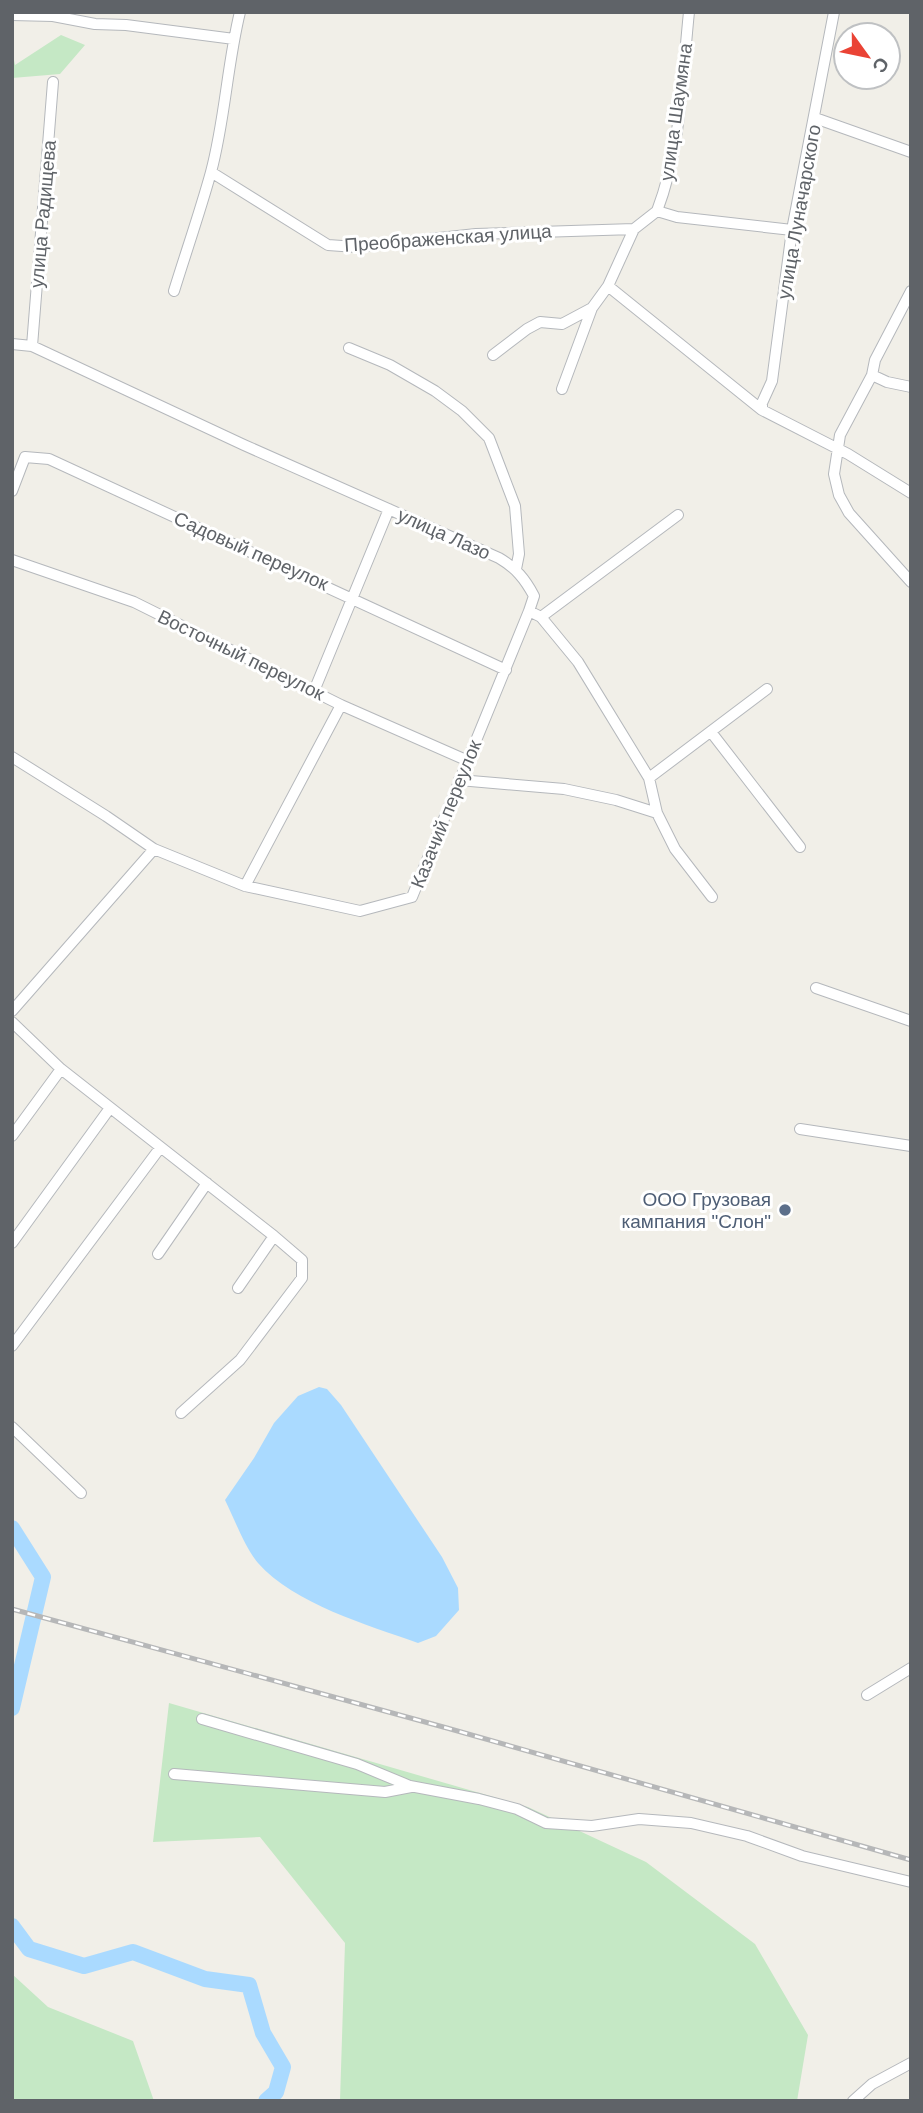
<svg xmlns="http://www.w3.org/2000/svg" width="923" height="2113" viewBox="0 0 923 2113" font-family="Arial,sans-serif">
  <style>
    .green { fill: #c5e8c5 }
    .water { fill: #aadaff }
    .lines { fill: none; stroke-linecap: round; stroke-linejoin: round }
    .river { stroke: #aadaff; stroke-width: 16 }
    .minor-casing { stroke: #b5b8bc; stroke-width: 12 }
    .minor { stroke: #fff; stroke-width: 10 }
    .rail-casing { stroke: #b6b7b8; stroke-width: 5 }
    .rail { stroke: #fff; stroke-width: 2.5; stroke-dasharray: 8; stroke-linecap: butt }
    .service-dot { fill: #5c6f8a; stroke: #fff; stroke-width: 2.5 }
    .labels { text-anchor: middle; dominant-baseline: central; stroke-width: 6; stroke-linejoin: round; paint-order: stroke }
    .street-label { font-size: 19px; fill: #5f6368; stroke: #fff }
    .service-label { font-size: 19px; fill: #4e5e75; stroke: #fff; text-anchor: end }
  </style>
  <rect width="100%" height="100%" fill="#f1efe8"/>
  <path class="green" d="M61 35 85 45 60 74 12 78V49L15 65Z
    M169 1703 528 1807 646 1862 755 1944 808 2035 797 2101H340L345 1943 260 1837 153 1842Z
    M12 1974 48 2007 133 2041 154 2101H12Z"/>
  <path class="water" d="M319 1387 327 1389 341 1405 442 1557 458 1588 459 1610 436 1636 418 1643C368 1625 294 1604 258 1563 244 1546 235 1520 225 1500L254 1458 274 1423 298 1396Z"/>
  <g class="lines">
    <path class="river" d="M12 1528 43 1577 12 1708
      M12 1926 29 1949 84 1966 133 1952 205 1979 249 1985 263 2033 283 2067 276 2092 266 2101"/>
    <g class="minor-casing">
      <path id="minor" d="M12 15 53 16 95 24 126 25 234 39
        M815 118 911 152
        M211 172 328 245 356 247 476 234 634 229 657 211
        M657 211C681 148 682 79 689 12
        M657 211 677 217 792 230
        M608 286 762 410 848 454 911 493
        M174 291C186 252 200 212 211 172 225 120 227 65 240 12
        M911 291 875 360 872 375 840 435 834 474 839 495 849 513 911 582
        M12 344 32 346 244 445 499 558C516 568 525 579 534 596L529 611 541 617 578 662 649 778 657 813 675 849 712 897
        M32 346 53 82
        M349 348 390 365 435 391 462 411 489 438 515 506 519 554 516 569
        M493 355 527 329 540 322 562 324 592 308
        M872 375 887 382 911 387
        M562 389 592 308 608 286 634 229
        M762 410V403L772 381 792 230 834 12
        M12 491 25 457 49 459 506 670
        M12 560 134 602 341 705 466 760
        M541 617 678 515
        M314 691 389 509
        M711 732 800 847
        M12 757 106 816 154 849 245 886 341 705
        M649 778 767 689
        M459 780 564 789 616 800 657 813
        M245 886 360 911 412 897 529 611
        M816 988 911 1021
        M12 1011 154 849
        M12 1022 61 1069 274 1236 302 1260V1278L240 1360 181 1413
        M800 1129 911 1146
        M12 1136 61 1069
        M12 1243 110 1108
        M158 1254 207 1183
        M238 1288 274 1236
        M12 1346 160 1148
        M12 1427 81 1493
        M867 1695 911 1668
        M202 1719 357 1764 410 1786 479 1799 517 1809 546 1823 592 1826 639 1819 691 1823 747 1836 802 1856 911 1882
        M174 1774 385 1792 411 1787
        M853 2101 872 2084 911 2063"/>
    </g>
    <use href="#minor" class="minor"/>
    <g class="rail-casing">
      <path id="rail" d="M12 1609 447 1728 911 1860"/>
    </g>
    <use href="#rail" class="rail"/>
  </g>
  <circle class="service-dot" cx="785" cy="1210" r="7"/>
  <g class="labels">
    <g class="street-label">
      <text transform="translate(676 112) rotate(-82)">улица Шаумяна</text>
      <text transform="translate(799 212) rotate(-80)">улица Луначарского</text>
      <text transform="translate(43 214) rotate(-85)">улица Радищева</text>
      <text transform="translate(448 238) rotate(-4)">Преображенская улица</text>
      <text transform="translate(444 534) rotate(24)">улица Лазо</text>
      <text transform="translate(251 551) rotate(24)">Садовый переулок</text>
      <text transform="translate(241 655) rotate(26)">Восточный переулок</text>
      <text transform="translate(446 814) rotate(-68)">Казачий переулок</text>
    </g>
    <g class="service-label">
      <text x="771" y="1199">ООО Грузовая<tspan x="771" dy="22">кампания "Слон"</tspan></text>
    </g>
  </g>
  <rect width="923" height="2113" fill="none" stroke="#5f6368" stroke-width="28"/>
  <g transform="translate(867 56) rotate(123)"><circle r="33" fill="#ffffff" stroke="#bfc1c3" stroke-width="2"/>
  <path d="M0-5L12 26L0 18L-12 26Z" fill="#ea4335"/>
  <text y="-10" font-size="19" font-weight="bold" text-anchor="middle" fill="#5f6368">С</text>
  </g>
</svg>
